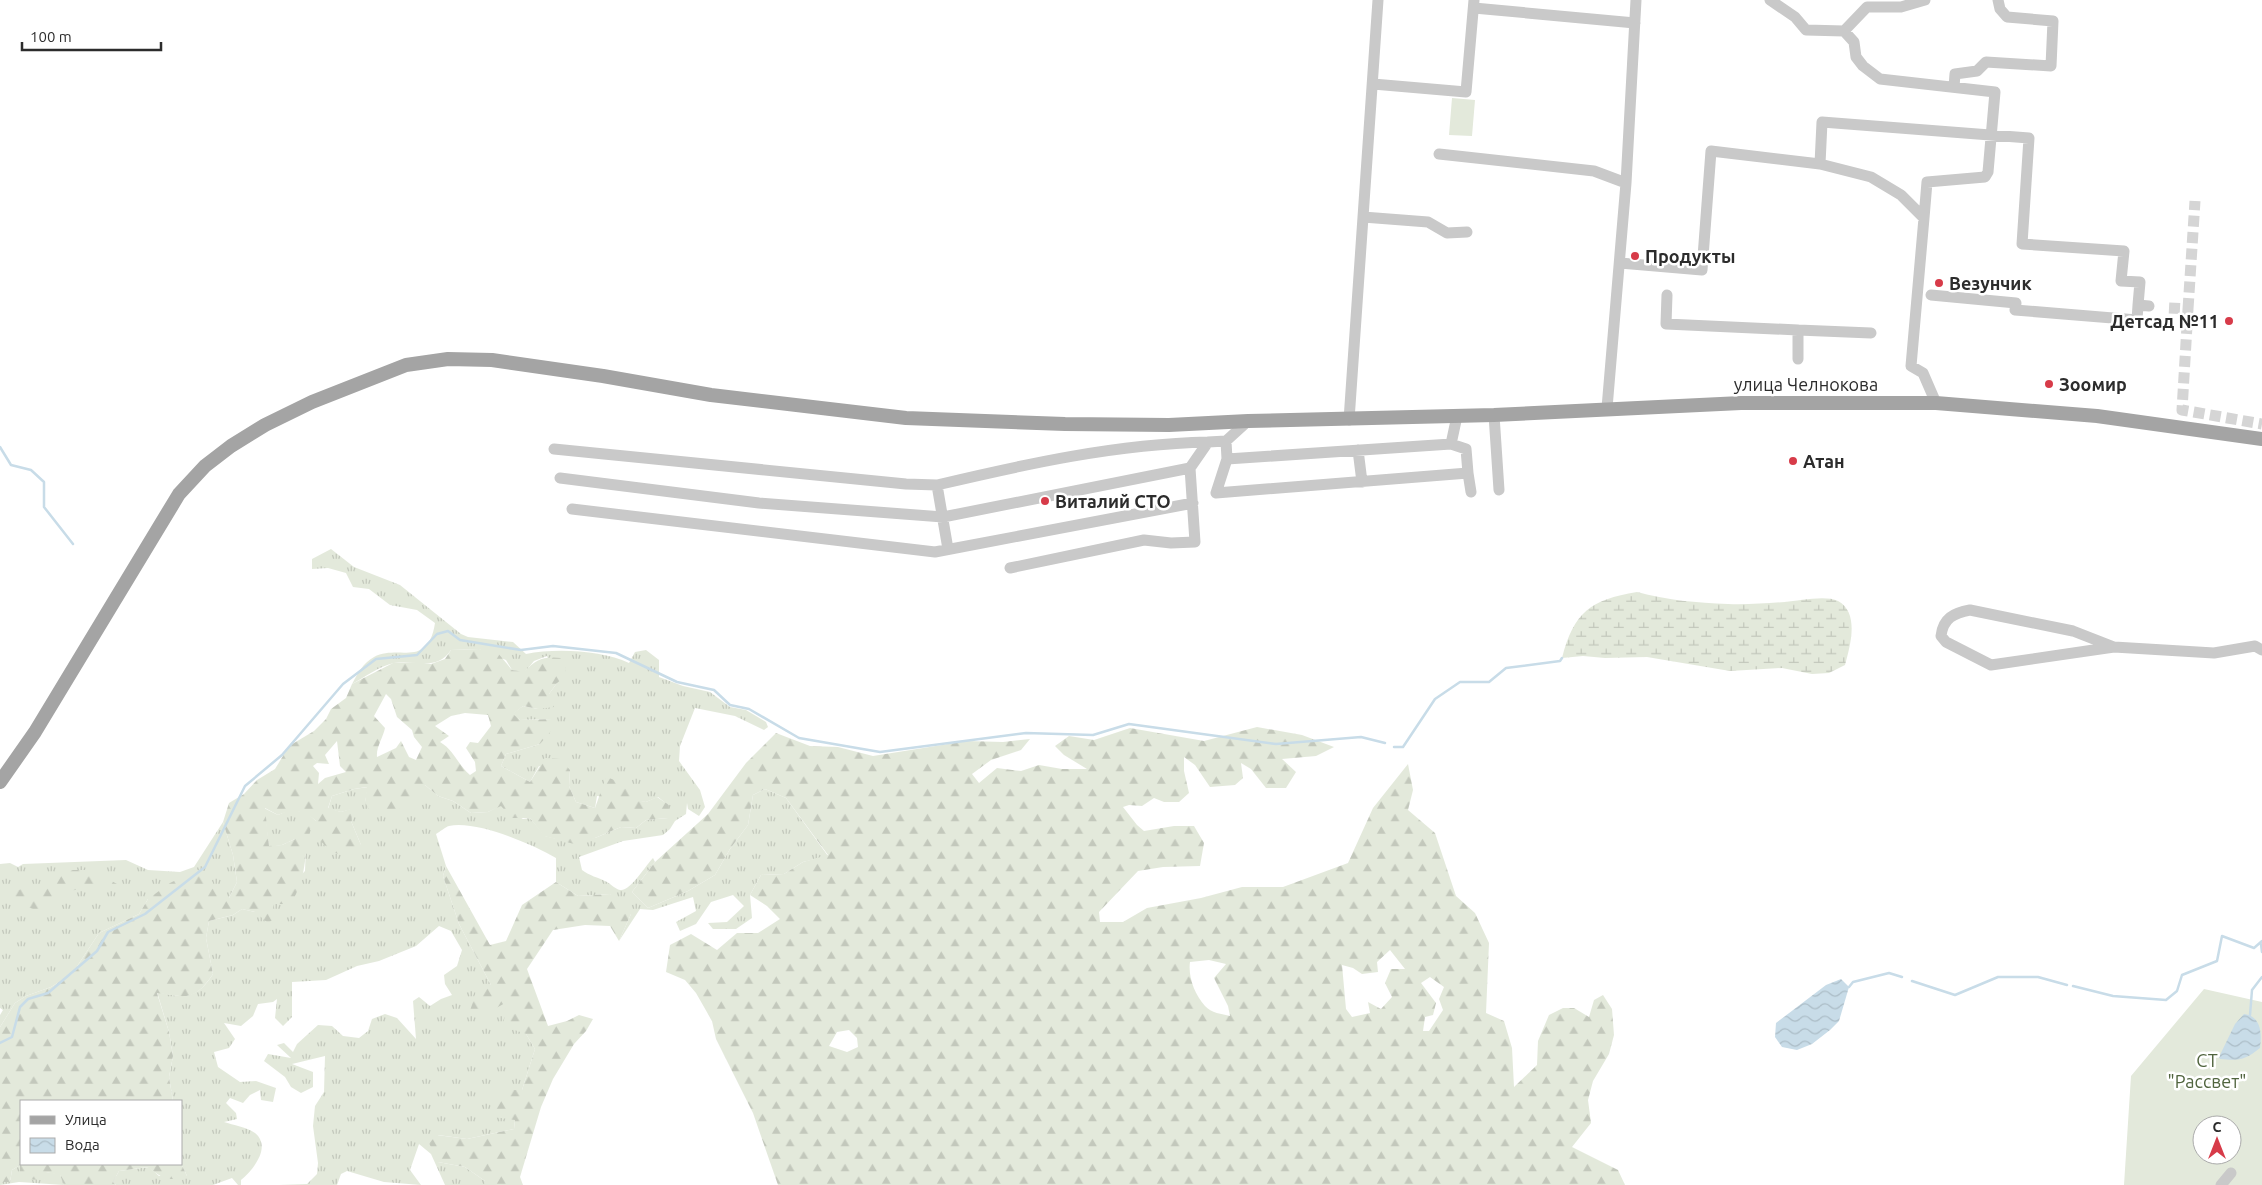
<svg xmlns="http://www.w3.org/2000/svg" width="2262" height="1185" viewBox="0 0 2262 1185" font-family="Ubuntu,sans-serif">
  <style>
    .grass { fill: url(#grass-tufts) }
    .forest { fill: url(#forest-firs); fill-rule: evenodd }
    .wetland { fill: url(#wetland-marsh) }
    .garden { fill: #e3e9db; fill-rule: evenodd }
    .water { fill: url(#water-waves) }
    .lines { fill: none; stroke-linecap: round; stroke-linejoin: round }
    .stream { stroke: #c8dce8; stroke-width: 2.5 }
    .minor-tunnel { stroke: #d5d5d5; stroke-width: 11; stroke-dasharray: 11 5.5; stroke-linecap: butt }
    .minor { stroke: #c9c9c9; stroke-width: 11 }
    .major { stroke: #a4a4a4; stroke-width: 14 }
    .poi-dot { fill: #d73b49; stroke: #fff; stroke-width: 2 }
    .labels { text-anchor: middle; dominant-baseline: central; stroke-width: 5; stroke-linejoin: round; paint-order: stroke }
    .poi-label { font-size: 18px; font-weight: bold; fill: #2c2c2c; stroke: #fff; text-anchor: start }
    .street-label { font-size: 18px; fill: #2c2c2c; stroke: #fff }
    .park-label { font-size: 18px; fill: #50643e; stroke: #fff }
  </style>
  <defs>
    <pattern id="grass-tufts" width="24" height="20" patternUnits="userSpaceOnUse" patternTransform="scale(1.25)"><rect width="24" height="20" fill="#e3e9db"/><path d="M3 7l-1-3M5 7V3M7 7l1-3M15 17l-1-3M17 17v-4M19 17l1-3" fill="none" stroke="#c3c8bc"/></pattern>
    <pattern id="forest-firs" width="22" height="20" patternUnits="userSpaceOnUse" patternTransform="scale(1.25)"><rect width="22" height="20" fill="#e3e9db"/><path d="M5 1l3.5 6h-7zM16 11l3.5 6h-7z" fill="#c3c8bc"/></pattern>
    <pattern id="wetland-marsh" width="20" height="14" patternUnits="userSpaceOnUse" patternTransform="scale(1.25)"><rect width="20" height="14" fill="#e3e9db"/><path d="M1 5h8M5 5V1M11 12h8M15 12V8" fill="none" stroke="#c3c8bc"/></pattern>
    <pattern id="water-waves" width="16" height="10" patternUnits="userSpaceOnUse" patternTransform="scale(1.25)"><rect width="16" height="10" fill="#c8dce8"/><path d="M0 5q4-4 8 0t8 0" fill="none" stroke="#acbdc7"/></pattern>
  </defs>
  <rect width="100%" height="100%" fill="#fff"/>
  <path class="grass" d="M331 549 354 567 400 585 461 634 468 637 513 642 526 654C555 648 602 650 629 663L635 652 646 650 659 660V677L683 686 710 692 730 707 746 710 766 722 768 727 764 730 735 716 695 708 680 746 679 761 700 790 705 807 699 816 688 809 687 803 686 814 675 821 670 829 663 835 623 841 579 857 582 870C590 876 597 877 607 882 611 884 615 889 620 890 630 892 646 865 653 858L655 862 632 892 648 908 688 891 715 875 730 849 748 825 753 795 765 789 786 798 828 856 803 862 784 874 761 875 750 895 752 918 736 929H713L708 923 727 922 744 906 733 895 711 902 696 924 680 931 676 922 696 911 693 897 653 910 640 909 619 941 631 914 610 894 578 896 556 882V858C532 844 476 820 449 826 445 827 440 832 436 834L446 866 443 876 459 924 491 985 507 1002 535 1049 522 1090H497L515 1120 514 1129 467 1139 438 1135V1162L465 1167 485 1181V1185H445L431 1154 419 1144 410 1170 421 1185 384 1182 347 1171 341 1174 337 1185H279L307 1184 317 1174 318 1163 313 1126 315 1106 324 1092 325 1056 292 1064 313 1072V1087L301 1093 291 1087 285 1077 264 1061 268 1054 291 1058 277 1045 284 1043 293 1052 297 1044 318 1025 332 1026 343 1036 359 1038 368 1031 372 1019 385 1014 397 1018 416 1039 413 1001 419 997 430 1006 441 999 452 995 445 984 444 975 457 966 462 950 451 931 439 926 416 946 379 961 357 966 326 980 292 982V1017L283 1026 275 1018 277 999 273 1002 258 1004 253 1016 241 1026 224 1023 235 1039 229 1048 214 1052 218 1067 240 1082 256 1081 276 1088 273 1102 261 1100 260 1090 250 1095 243 1103 230 1098 226 1103 236 1113 237 1119 224 1122C233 1125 247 1127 255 1133 272 1147 253 1170 241 1180V1185H238L232 1178 213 1185H116L113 1182 119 1171 149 1167 159 1176H187L181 1163V1101H173L169 1077 173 1056 169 1032 157 992C185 998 196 1000 213 974L206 938 209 921 233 915 242 909 255 912 273 904 305 871 306 843 295 839 282 845 269 847 264 808 278 815 289 810 306 812 316 821 361 845 351 821 352 809 341 812 328 809 332 796 354 789 368 787 365 802 425 785 438 796 453 801 471 813 488 812 501 805 523 819 530 818 545 836 557 839 595 838 621 827 636 828 646 820 668 818V805L658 797 646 802 597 796 595 808 576 802 569 786 570 770 539 766 530 782 501 766 506 754 540 744 552 719 520 720 512 714 523 706 538 709 557 683 547 656 534 661 524 673 512 670 506 660 479 649 451 650C436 672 417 659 394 663 380 666 365 677 352 684 358 673 363 663 374 657 399 644 428 669 435 623L417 610 390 605 369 589 353 587 346 573 328 568 312 569V559Z
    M223 822 233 855 237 882 229 898 148 899 139 914 99 933 72 974 51 987 26 996 15 1003 0 1027V1015L3 1010 0 1008V864L10 863 18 867 23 864 126 860 148 870 180 872 194 867Z
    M20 1165 45 1180 46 1172 60 1174 64 1185 19 1182 0 1185V1182H10L12 1170Z"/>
  <path class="forest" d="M479 649 497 652 512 670 524 672C536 659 544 656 561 658L566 668 565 677 557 683 549 694 554 707 538 709 523 706 513 714 520 720 552 719V730L540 744 506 754 501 766 530 782 545 758 560 759 570 770 569 786 576 802 595 808 606 777 635 787 636 800 646 802 657 797 669 805 668 818 646 820 636 828 621 827 595 838 574 844 544 836 530 818H512L501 806 488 812 471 813 453 801 438 796 425 785C413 811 396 810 371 814L365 802 367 787 354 789 332 796 328 808 341 812 353 808 351 821 361 845 360 854C337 858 334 853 318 839L316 821C303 810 293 809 278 815L265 808 269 846 282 845 295 839 301 823 311 826C303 855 308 879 290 904H273L274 919 268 923 255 912 242 909 233 915 209 921 206 938 213 974C194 1002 186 997 157 993L169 1032 173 1056 169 1077 173 1101H21V1164L181 1163 187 1176C168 1182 163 1179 148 1167L119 1171 113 1182 116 1185H64L60 1175 46 1172V1180L20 1179V1165L12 1170 10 1182H0V1027L15 1003 26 996 51 987 72 974 99 933 139 914 148 899 170 883 196 870 206 871 221 897 229 898 237 882 233 855 223 822 229 803 244 794 257 780 275 769 289 746 314 731 326 719 331 709 346 698 352 684 393 663 417 662 431 664 445 659 451 650ZM386 694 391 699 397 717 412 730 414 737 422 747 416 760 409 757 401 741 396 748 377 757C376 747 383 738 385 728L374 716ZM465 713 488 715 491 726 478 743 470 742 466 748 475 762 476 771 470 775C458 765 454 750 440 742L449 736 435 726 451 716ZM337 741 340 766 346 772 325 778 318 784 319 773 313 766 317 763 329 764 325 755Z
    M1257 727 1302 735 1334 747 1316 756 1282 759 1296 772 1286 788H1266L1251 769 1241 763 1243 778 1235 785 1210 787 1195 765 1184 757V771L1189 793 1179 802H1164L1154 798 1142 806 1129 805 1123 807 1137 825 1144 831 1174 826H1194L1204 843 1200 866 1163 867 1138 871 1099 912 1100 922H1123L1147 908 1201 898 1242 887H1283L1348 863 1373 808 1408 764 1413 790 1408 810 1435 833 1456 896 1475 913 1489 943 1486 1013 1504 1021 1512 1048 1514 1087 1537 1065 1538 1041 1549 1015 1563 1008H1574L1589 1017 1594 1000 1603 995 1612 1009 1614 1035 1609 1054 1593 1081 1588 1100 1591 1123 1572 1147 1618 1170 1625 1185H778L753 1113 716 1039 712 1021 696 993 685 980 666 972 670 945 691 934 717 950 737 933H758L780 919 767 906 750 895 761 875 784 874 803 862 828 855 786 798 765 789 753 795 748 825 730 849 715 875 688 891 648 908 632 892 655 862 708 814 746 763 776 733 810 746 838 747 873 756 967 741 1003 742 1030 739 1021 750 991 760 972 774 979 783 997 768 1021 771 1039 765 1062 769H1087L1064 755 1055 746 1069 736 1094 740 1130 728 1204 741ZM1390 950 1405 969H1391L1385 983 1392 997 1381 1009 1368 1002 1370 1013 1352 1017 1346 1009 1342 965 1353 968 1362 974 1378 972 1377 962ZM1209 960 1226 964 1214 978 1228 1006 1230 1016C1222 1014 1211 1013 1205 1006 1194 994 1188 976 1190 962ZM1430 977 1444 987 1439 999 1443 1010 1429 1031H1423L1425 1017 1433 1015 1436 1003 1421 983ZM849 1030 857 1038 858 1047 847 1052 829 1046 837 1032Z
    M446 866 490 945 506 941 522 905 556 882 578 896 610 894 631 902V914L619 941 610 926 585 925 553 930 527 969 548 1026 567 1021 579 1015 593 1019 586 1031 574 1044 553 1079 541 1107 520 1177 523 1185H485V1181L465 1167 438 1162 429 1143 437 1135 467 1139 514 1129 515 1120 494 1117 490 1104 497 1090H522L535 1049 526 1034 503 1026 507 1002 478 1018 470 1011 476 991 491 985 459 924 443 876Z
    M73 870H92L117 884 68 891 51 900 45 916 36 910 7 900 14 891 46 883 57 875Z"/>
  <path class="wetland" d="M1637 592C1666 600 1697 603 1728 604 1746 605 1766 603 1785 602 1799 601 1825 595 1838 601 1860 613 1850 646 1845 665L1829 673 1812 674 1782 668 1730 671 1647 657 1605 658 1583 656 1562 658C1574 612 1590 600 1637 592Z"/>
  <path class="garden" d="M1452 98 1475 100 1472 136 1449 135Z
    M2204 989 2262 1002V1185H2124L2131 1076ZM2202 1125H2232V1155H2202Z"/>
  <path class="water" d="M1841 979 1849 987 1839 1021 1830 1030 1812 1044 1797 1050 1782 1047 1775 1037 1776 1023 1826 985Z
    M2244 1014C2261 1016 2262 1033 2260 1048 2245 1060 2239 1061 2220 1059L2219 1057 2235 1024Z"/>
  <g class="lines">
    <path class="stream" d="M0 447 11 465 31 470 44 482V507L73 544
      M1394 747H1403L1435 699 1460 682H1489L1506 668 1560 661 1562 658
      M2261 944 2262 952
      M1912 981 1955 995 1998 977H2038L2067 985
      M2073 986 2113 996 2166 1000 2177 991 2182 975 2217 961 2222 936 2254 948 2262 941
      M1849 987 1853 982 1889 973 1902 977
      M2250 1015 2252 990 2262 977
      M0 1043 12 1037 20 1007 28 999 48 993 97 951 108 932 145 914 205 867 245 786 282 755 343 684 376 659 417 655 437 634 448 631 460 640 521 650 553 646 616 653 677 682 714 690 730 705 749 709 799 738 880 752 1026 733 1093 735 1129 724 1276 744 1361 737 1385 743"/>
    <path class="minor-tunnel" d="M2169 308 2188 309 2182 410 2262 424
      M2188 309 2195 201"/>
    <path class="minor" d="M1770 0 1795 17 1806 30 1844 31 1867 7H1901L1925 0
      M1474 8 1635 23
      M1844 31 1854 42 1856 57 1863 66 1880 79 1995 92 1988 172 1985 177 1927 182 1924 218
      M1373 84 1466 92 1474 0
      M1954 87 1955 74 1977 71 1986 62 2051 66 2053 21 2007 17 2000 9 1998 0
      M1439 154 1594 171 1626 183
      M1820 164 1822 122 2029 138 2022 244 2124 251 2121 281 2140 282 2138 305 2149 306
      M1363 217 1428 222 1447 233 1467 232
      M1620 263 1702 270 1711 151 1820 164 1871 177 1901 195 1924 218 1911 366 1923 373 1936 403
      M1667 295 1666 324 1798 330V359
      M1931 295 2016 303 2015 310 2137 320 2138 305
      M1798 330 1871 333
      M1607 408 1626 183 1636 0
      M1494 415 1499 490
      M1349 420 1378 0
      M1226 441 1227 459 1216 493 1468 473 1466 449 1451 444 1227 459
      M1451 444 1457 416
      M554 449 906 484 937 485
      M1358 450 1362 482
      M1468 473 1471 492
      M560 478 759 503 943 517 1190 468
      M572 509 935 552 1193 503
      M948 549 937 485C1026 464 1116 444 1208 442
      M1010 568 1144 540 1171 543 1195 542 1190 468 1208 442 1226 441 1248 421
      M2114 647 2073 631 1970 610C1954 613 1943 618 1941 636L1946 642 1991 665 2114 647 2214 653 2255 646 2262 650
      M2221 1185 2231 1173"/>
    <path class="major" d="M0 782 35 732 179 494 205 466 231 446 265 425 312 402 406 365 448 359 492 360 603 376 711 395 906 418 1065 424 1169 425 1248 421 1494 415 1741 403H1936L2097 416 2262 439"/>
  </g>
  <g class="poi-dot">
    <circle cx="1635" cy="256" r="5"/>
    <circle cx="1939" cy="283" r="5"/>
    <circle cx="2229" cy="321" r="5"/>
    <circle cx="2049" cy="384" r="5"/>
    <circle cx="1793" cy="461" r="5"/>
    <circle cx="1045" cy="501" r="5"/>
  </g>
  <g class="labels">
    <g class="poi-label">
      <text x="1645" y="256">Продукты</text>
      <text x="1949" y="283">Везунчик</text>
      <text x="2219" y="321" text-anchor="end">Детсад №11</text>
      <text x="2059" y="384">Зоомир</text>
      <text x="1803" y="461">Атан</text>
      <text x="1055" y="501">Виталий СТО</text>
    </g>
    <g class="street-label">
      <text x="1806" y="384">улица Челнокова</text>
    </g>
    <g class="park-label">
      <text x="2207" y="1060">СТ<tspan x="2207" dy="21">"Рассвет"</tspan></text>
    </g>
  </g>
  <rect x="20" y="1100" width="162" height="65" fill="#ffffff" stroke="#ababab"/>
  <rect x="30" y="1116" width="25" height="8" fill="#a4a4a4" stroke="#ababab"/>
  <text x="65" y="1125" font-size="15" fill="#2c2c2c">Улица</text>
  <rect x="30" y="1138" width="25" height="15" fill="url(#water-waves)" stroke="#ababab"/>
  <text x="65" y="1150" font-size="15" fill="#2c2c2c">Вода</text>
  <g transform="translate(2217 1140)"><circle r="24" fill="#ffffff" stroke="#ababab"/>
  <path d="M0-4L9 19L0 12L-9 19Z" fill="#d73b49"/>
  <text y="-8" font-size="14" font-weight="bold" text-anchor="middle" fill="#2c2c2c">С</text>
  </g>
  <path d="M22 42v8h139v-8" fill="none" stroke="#2c2c2c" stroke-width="2.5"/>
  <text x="30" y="42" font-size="15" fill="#2c2c2c" stroke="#ffffff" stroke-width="4" paint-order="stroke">100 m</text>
</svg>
